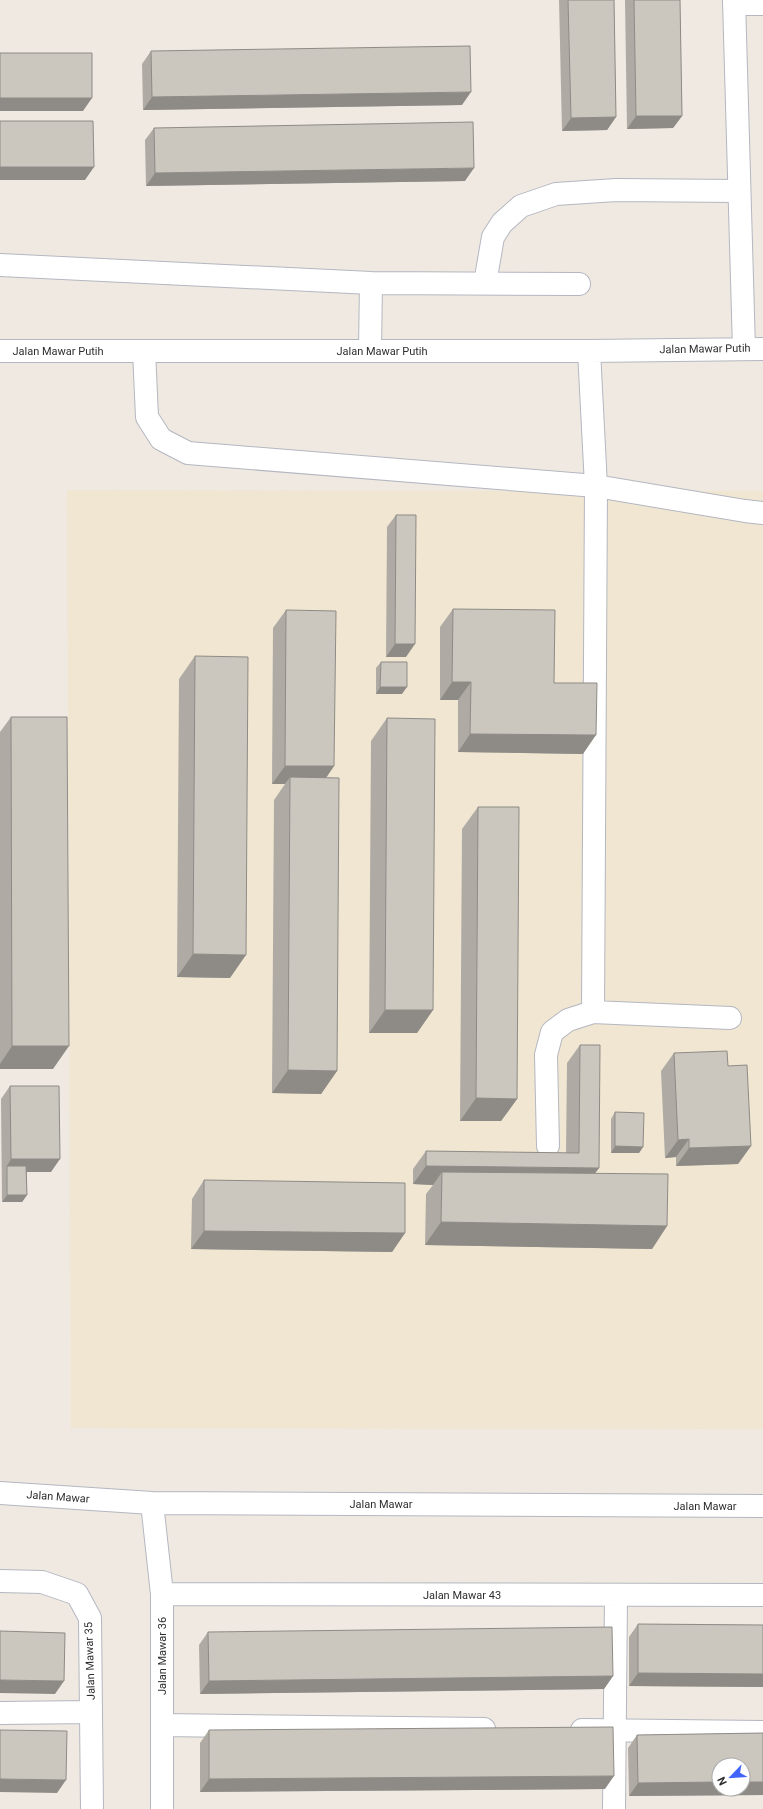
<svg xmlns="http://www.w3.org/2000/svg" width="763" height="1809" viewBox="0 0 763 1809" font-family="Roboto,sans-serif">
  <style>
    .education { fill: #f0e6d1 }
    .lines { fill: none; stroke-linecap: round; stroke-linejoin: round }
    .minor-casing { stroke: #b4b7c1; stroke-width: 24 }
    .minor { stroke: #fff; stroke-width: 22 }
    .wall { fill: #afaba4 }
    .shaded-wall { fill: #8e8b86 }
    .building { fill: #cbc7bf; stroke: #8e8b86 }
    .labels { text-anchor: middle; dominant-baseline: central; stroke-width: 3; stroke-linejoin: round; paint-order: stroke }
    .street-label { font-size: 11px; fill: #2e2e2e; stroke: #fff }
  </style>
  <rect width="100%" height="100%" fill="#efe9e1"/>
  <path class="education" d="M67 490 763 491V1429L71 1428Z"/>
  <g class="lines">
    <g class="minor-casing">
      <path id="minor" d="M734 0 744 349
        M734 4H763
        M0 265 371 283 579 284
        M485 283 493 237 502 223 521 206 556 194 616 190 739 191
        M370 350 371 283
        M0 351H589L763 349
        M144 351 147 417 161 439 188 453 596 486 745 511 763 513
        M589 351 596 486 593 1012
        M548 1146 546 1055 552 1032 568 1020 593 1012 730 1018
        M0 1493 152 1503 763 1506
        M152 1503 162 1594V1809
        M0 1581 42 1582 77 1594 90 1618 92 1809
        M162 1594 763 1595
        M0 1713 91 1712
        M162 1725 484 1729
        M582 1730 763 1732
        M614 1809 616 1595"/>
    </g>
    <use href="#minor" class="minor"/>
  </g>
  <path class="wall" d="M559 0H614L616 117 607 130 562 131Z
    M625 0H680L682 116 673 128 627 129Z
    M151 51 462 105 143 110 142 64Z
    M154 128 465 181 146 186 145 140Z
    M396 515 406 657H386L387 527Z
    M453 609 554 683 583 754 458 752V700H440V627Z
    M286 610 334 766 326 778 337 1071 321 1094 272 1093 274 800 285 784H272L273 628Z
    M195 656 230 978 177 977 179 679Z
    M381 662 402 694H376V668Z
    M11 717 53 1069H0V732Z
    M387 718 433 1010 417 1033H369L371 741Z
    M478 807 517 1099 501 1121H460L462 829Z
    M580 1045 595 1173 667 1226 652 1249 425 1245 426 1194 433 1185 413 1184V1169L426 1151 566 1153 567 1063Z
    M674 1053 728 1066 751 1146 738 1164 676 1166V1157L665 1158 661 1071Z
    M10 1086 51 1172H27V1195L22 1202H2L1 1099Z
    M615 1112 643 1147 639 1153H611V1119Z
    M204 1180 405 1233 392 1252 191 1249 192 1199Z
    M638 1624 763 1625V1687L629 1686V1637Z
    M208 1632 613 1676 604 1689 200 1694 199 1645Z
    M209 1730 605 1789 200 1792V1743Z
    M763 1733V1795L629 1796 628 1748 637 1735Z"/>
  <path class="shaded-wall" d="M471 92 462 105 143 110 152 97Z
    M0 98H92L83 111H0Z
    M636 116H682L673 128 627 129Z
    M616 117 607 130 562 131 571 118Z
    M0 167H94L85 180H0Z
    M474 168 465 181 146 186 155 173Z
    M395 644H415L406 657H386Z
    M452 682H471L458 700H440Z
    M380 687H407L402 694H376Z
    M470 734 596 735 583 754 458 752Z
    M285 766H334L321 785 290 777 285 784H272Z
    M193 954 246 955 230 978 177 977Z
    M385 1010H433L417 1033H369Z
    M12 1046H69L53 1069H0V1064Z
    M288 1070 337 1071 321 1094 272 1093Z
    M476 1098 517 1099 501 1121H460Z
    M689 1139 676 1157 665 1158 678 1140Z
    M615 1146 643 1147 639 1153H611Z
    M751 1146 738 1164 676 1166 689 1148Z
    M11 1159H60L51 1172H7V1166Z
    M426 1166 599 1168 586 1186 442 1172 433 1185 413 1184Z
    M7 1195H27L22 1202H2Z
    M441 1222 667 1226 652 1249 425 1245Z
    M204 1231 405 1233 392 1252 191 1249Z
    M638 1673 763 1674V1687L629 1686Z
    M613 1676 604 1689 200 1694 209 1681Z
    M0 1680 64 1681 55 1694 0 1693Z
    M614 1776 605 1789 200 1792 209 1779Z
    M0 1779 66 1780 57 1793 0 1792Z
    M719 1782V1789H743V1782H763V1795L629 1796 638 1783Z"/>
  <path class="building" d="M568 0H614L616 117 571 118Z
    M634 0H680L682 116H636Z
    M470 46 471 92 152 97 151 51Z
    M0 53H92V98H0Z
    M0 121H93L94 167H0Z
    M473 122 474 168 155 173 154 128Z
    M396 515H416L415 644H395Z
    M453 609 555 610 554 683H597L596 735 470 734 471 682H452Z
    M286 610 336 611 334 766H285Z
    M195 656 248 657 246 955 193 954Z
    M381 662H407V687H380Z
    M11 717H67L69 1046H12Z
    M387 718 435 719 433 1010H385Z
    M290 777 339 778 337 1071 288 1070Z
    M478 807H519L517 1099 476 1098Z
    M580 1045H600L599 1168 426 1166V1151L579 1153Z
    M727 1051 728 1066 747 1065 751 1146 689 1148V1139L678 1140 674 1053Z
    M10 1086H59L60 1159H11Z
    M615 1112 644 1113 643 1147 615 1146Z
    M7 1166H26L27 1195H7Z
    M442 1172 668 1174 667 1226 441 1222Z
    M204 1180 405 1183V1233L204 1231Z
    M638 1624 763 1625V1674L638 1673Z
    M612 1627 613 1676 209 1681 208 1632Z
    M0 1631 65 1633 64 1681 0 1680Z
    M613 1727 614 1776 209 1779V1730Z
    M0 1730 67 1731 66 1780 0 1779Z
    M763 1733V1782H743V1765H719V1782L638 1783 637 1735Z"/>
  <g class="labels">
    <g class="street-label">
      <text transform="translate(705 349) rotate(-1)">Jalan Mawar Putih</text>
      <text x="58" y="351">Jalan Mawar Putih</text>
      <text x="382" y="351">Jalan Mawar Putih</text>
      <text transform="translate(58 1497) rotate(4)">Jalan Mawar</text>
      <text x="381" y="1504">Jalan Mawar</text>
      <text x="705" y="1506">Jalan Mawar</text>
      <text x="462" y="1595">Jalan Mawar 43</text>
      <text transform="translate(162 1656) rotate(-90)">Jalan Mawar 36</text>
      <text transform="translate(90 1661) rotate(-92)">Jalan Mawar 35</text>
    </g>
  </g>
  <g transform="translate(731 1777) rotate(245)"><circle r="19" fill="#ffffff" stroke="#ababab"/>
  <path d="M0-3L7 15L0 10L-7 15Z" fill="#4264fb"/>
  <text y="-6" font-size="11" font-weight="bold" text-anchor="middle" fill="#2e2e2e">N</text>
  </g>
</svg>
